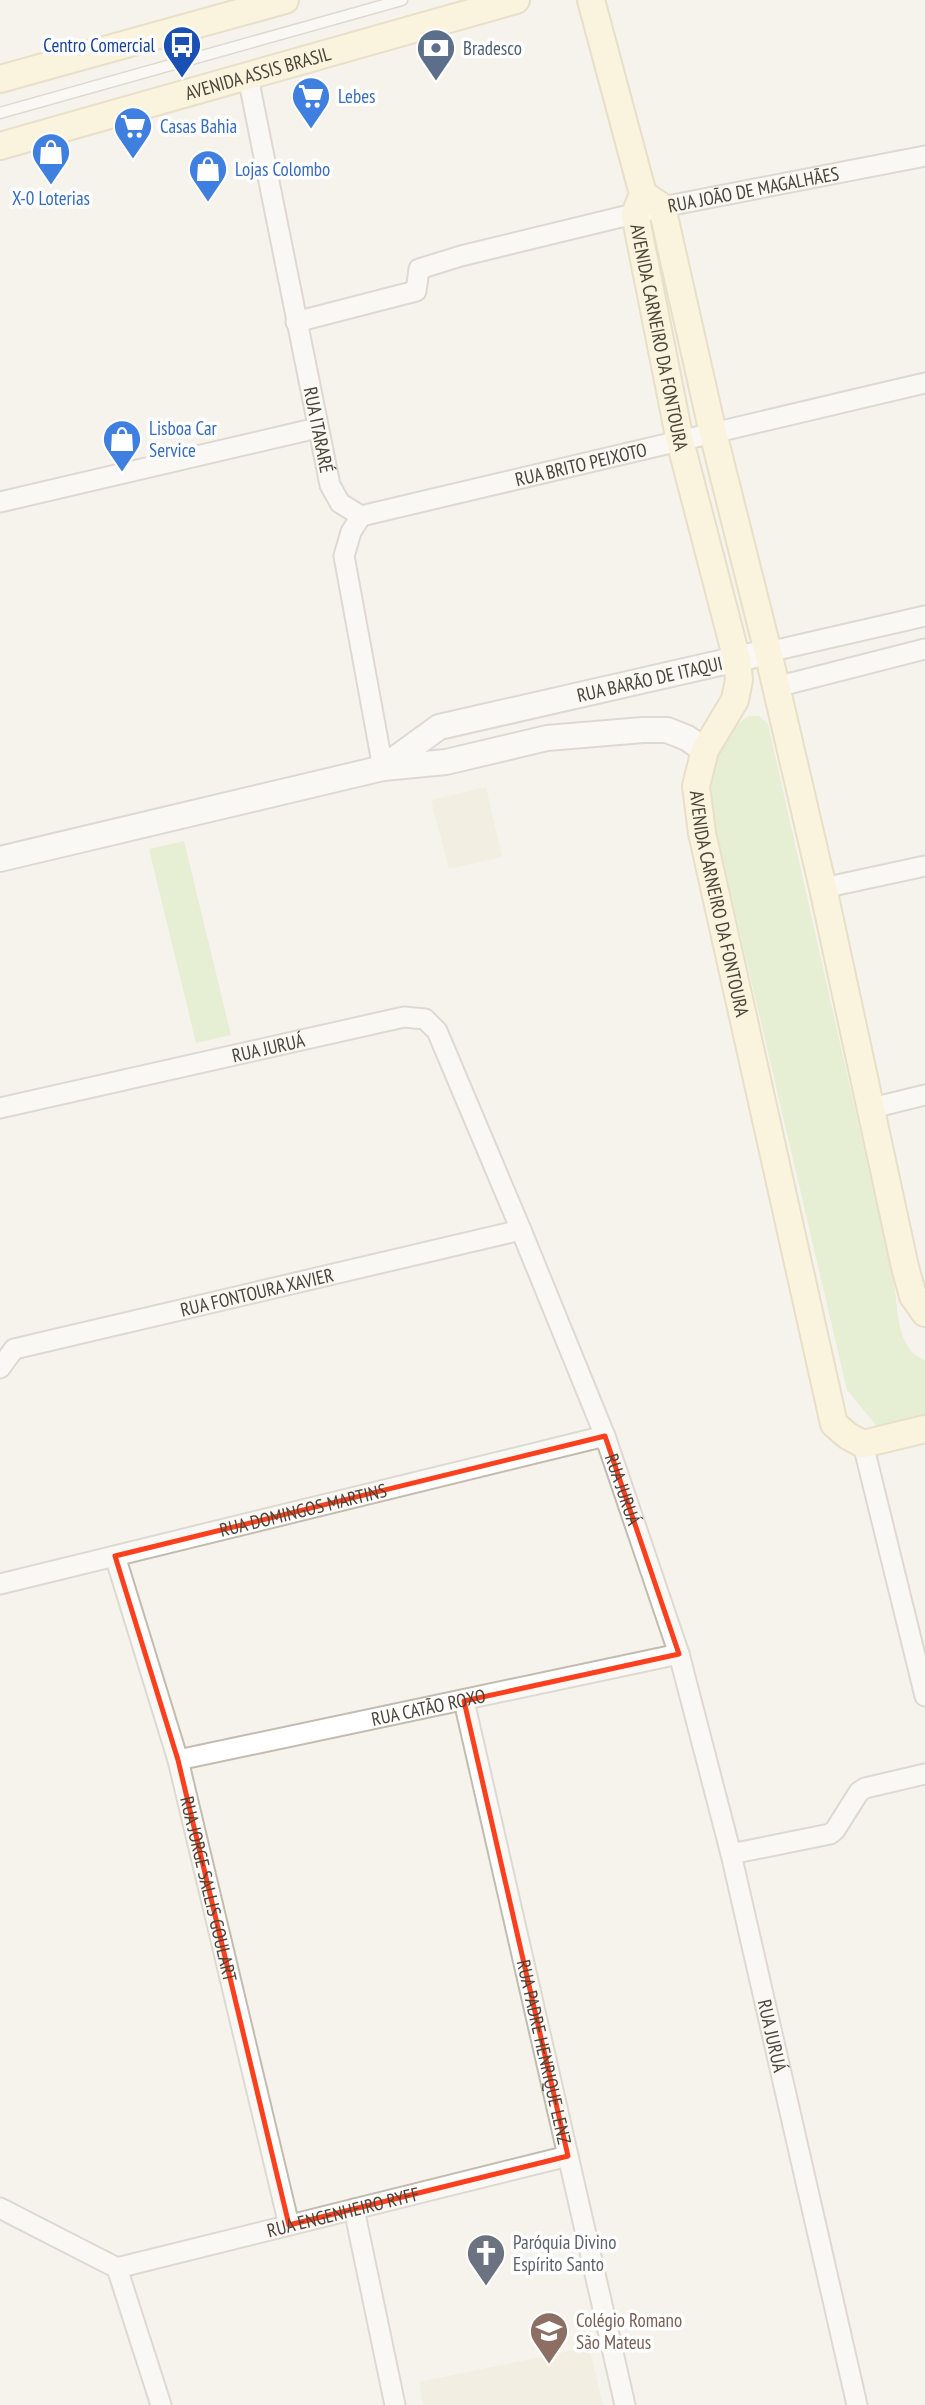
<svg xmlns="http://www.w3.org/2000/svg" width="925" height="2405" viewBox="0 0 925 2405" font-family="'PT Sans Narrow',sans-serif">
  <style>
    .education { fill: #efe8d6 }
    .green { fill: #d2eab5 }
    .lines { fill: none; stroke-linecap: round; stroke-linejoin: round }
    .service-casing { stroke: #c2bbae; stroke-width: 13 }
    .minor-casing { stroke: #c2bbae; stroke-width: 23 }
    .tertiary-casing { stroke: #c2bbae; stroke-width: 28 }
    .secondary-casing { stroke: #d6c79b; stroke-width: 30 }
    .service { stroke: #fff; stroke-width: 10 }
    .minor { stroke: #fff; stroke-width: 19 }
    .tertiary { stroke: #fff; stroke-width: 24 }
    .secondary { stroke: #fff3cd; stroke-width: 26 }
    .marked { fill: none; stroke: #fc3f1d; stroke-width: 5; stroke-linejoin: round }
    .labels { text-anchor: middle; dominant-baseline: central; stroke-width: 7; stroke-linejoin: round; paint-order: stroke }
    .transit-label { font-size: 19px; fill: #164399; stroke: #fff; text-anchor: end }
    .service-label { font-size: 19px; fill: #4e5e75; stroke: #fff; text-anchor: start }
    .street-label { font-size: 19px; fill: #4b4439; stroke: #fff }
    .shop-label { font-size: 19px; fill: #366cbe; stroke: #fff; text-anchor: start }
    .worship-label { font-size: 19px; fill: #5b616d; stroke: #fff; text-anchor: start }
    .education-label { font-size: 19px; fill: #785e54; stroke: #fff; text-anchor: start }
  </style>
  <rect width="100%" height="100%" fill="#f6f3ec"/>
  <path class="education" d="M486 787 502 857 449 869 431 800Z
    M589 2347 603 2405H423L419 2382Z"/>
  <path class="green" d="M749 716H759L768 724 894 1282C898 1307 896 1351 925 1360V1418L879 1429 847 1390 715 826C714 812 711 795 712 781 714 761 731 725 749 716Z
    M184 841 231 1035 196 1043 149 849Z"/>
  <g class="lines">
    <g class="service-casing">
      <path id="service" d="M0 113 402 0"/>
    </g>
    <g class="minor-casing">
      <g id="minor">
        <path id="s1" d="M248 77 330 485 340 503 361 516"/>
        <path id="s2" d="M296 322 416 291 419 269 461 256 662 207 925 156"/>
        <path d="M0 502 317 428"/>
        <path id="s3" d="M361 516 925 383"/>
        <path d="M361 516 351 532 344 556 383 768"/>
        <path d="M768 652 925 616"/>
        <path d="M776 687 925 649"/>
        <path d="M823 888 925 866"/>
        <path id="s4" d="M0 1108 404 1017 425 1019 437 1031 521 1230 605 1436 679 1654 731 1854 857 2405"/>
        <path d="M872 1108 925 1095"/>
        <path id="s5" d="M0 1368 14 1349 521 1230"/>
        <path d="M863 1444 925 1696"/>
        <path id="s6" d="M115 1556 178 1760 289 2225"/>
        <path id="s7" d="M0 1584 605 1436"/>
        <path id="s8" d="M464 1701 625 2405"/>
        <path id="s9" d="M178 1760 679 1654"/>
        <path d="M731 1854 830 1834 835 1830 859 1792 865 1788 925 1774"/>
        <path d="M0 2208 117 2268 161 2405"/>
        <path d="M354 2209 395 2405"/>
        <path id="s10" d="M117 2268 568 2156"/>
      </g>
    </g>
    <g class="tertiary-casing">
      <g id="tertiary">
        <path id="s11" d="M384 767 439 727 768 652"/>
        <path d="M0 859 383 768 446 762 547 738 643 730H667L687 738 705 750"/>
      </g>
    </g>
    <g class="secondary-casing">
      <g id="secondary">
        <path id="s12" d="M591 0 643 194 635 214 680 441 737 660 739 680 735 700 705 750 696 786 702 833 834 1424 848 1436 863 1444 925 1429"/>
        <path d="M0 79 285 0"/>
        <path id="s13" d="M0 146 516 0"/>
        <path d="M643 194 662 207 713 433 768 652 823 888 905 1267 913 1296 925 1313"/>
      </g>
    </g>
    <use href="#service" class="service"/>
    <use href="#minor" class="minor"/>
    <use href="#tertiary" class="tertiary"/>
    <use href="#secondary" class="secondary"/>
  </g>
  <path d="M0 0H925V2405H0ZM605 1436 679 1654 464 1701 568 2156 289 2225 178 1760 115 1556Z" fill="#f6f3ec" fill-opacity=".55" fill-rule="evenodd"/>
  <path class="marked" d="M605 1436 679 1654 464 1701 568 2156 289 2225 178 1760 115 1556Z"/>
  <defs>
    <g id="bus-pin" transform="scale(2.0125)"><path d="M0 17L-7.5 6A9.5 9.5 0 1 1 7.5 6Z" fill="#1a4fb4" stroke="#fff"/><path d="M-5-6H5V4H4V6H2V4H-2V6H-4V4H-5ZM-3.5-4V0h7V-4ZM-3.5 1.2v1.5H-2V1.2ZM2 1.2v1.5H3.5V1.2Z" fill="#fff"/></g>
    <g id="bank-pin" transform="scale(2.0125)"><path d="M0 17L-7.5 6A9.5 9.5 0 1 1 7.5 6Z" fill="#5c6f8a" stroke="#fff"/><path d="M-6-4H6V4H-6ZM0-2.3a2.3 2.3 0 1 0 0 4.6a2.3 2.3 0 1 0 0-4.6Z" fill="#fff"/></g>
    <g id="supermarket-pin" transform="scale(2.0125)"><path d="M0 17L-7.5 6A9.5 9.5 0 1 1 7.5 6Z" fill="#3f7fe0" stroke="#fff"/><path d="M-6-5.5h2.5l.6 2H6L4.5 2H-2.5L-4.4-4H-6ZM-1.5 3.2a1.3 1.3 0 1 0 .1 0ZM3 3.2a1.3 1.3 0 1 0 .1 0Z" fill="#fff"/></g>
    <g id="shop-pin" transform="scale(2.0125)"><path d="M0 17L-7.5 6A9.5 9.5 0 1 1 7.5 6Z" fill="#3f7fe0" stroke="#fff"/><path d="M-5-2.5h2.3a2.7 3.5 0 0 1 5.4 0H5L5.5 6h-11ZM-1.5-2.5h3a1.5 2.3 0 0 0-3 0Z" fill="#fff"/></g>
    <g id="church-pin" transform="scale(2.0125)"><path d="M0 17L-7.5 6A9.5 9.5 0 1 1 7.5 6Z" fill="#6b7280" stroke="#fff"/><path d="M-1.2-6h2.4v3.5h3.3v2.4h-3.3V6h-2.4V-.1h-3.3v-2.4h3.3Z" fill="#fff"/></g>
    <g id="school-pin" transform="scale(2.0125)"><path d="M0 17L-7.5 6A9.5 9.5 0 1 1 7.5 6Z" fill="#8d6e63" stroke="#fff"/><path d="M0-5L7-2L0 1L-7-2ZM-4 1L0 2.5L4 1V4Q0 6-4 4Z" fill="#fff"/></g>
  </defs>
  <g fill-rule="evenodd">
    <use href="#bus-pin" x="182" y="45"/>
    <use href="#bank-pin" x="436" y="48"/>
    <use href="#supermarket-pin" x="311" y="96"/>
    <use href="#supermarket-pin" x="133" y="126"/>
    <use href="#shop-pin" x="51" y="152"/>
    <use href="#shop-pin" x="208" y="169"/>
    <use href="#shop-pin" x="122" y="439"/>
    <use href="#church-pin" x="486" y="2253"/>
    <use href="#school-pin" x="549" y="2331"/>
  </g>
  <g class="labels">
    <g class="transit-label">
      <text x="155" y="45">Centro Comercial</text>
    </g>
    <g class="service-label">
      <text x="463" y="48">Bradesco</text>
    </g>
    <g class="street-label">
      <text stroke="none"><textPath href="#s13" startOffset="268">AVENIDA ASSIS BRASIL</textPath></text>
      <text stroke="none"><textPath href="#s2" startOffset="490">RUA JOÃO DE MAGALHÃES</textPath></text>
      <text stroke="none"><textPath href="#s12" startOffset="348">AVENIDA CARNEIRO DA FONTOURA</textPath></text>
      <text stroke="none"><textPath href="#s1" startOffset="360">RUA ITARARÉ</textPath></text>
      <text stroke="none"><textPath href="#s3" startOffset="226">RUA BRITO PEIXOTO</textPath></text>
      <text stroke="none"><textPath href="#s11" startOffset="284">RUA BARÃO DE ITAQUI</textPath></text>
      <text stroke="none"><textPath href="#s12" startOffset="936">AVENIDA CARNEIRO DA FONTOURA</textPath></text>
      <text stroke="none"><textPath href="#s4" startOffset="275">RUA JURUÁ</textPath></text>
      <text stroke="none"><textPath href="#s5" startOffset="273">RUA FONTOURA XAVIER</textPath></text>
      <text stroke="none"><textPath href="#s4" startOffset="947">RUA JURUÁ</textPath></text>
      <text stroke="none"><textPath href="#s7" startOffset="312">RUA DOMINGOS MARTINS</textPath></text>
      <text stroke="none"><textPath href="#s9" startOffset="256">RUA CATÃO ROXO</textPath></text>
      <text stroke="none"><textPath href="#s6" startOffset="346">RUA JORGE SALLIS GOULART</textPath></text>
      <text stroke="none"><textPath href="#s4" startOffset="1514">RUA JURUÁ</textPath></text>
      <text stroke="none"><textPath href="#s8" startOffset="360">RUA PADRE HENRIQUE LENZ</textPath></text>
      <text stroke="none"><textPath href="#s10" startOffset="233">RUA ENGENHEIRO RYFF</textPath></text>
    </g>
    <g class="shop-label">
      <text x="338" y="96">Lebes</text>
      <text x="160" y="126">Casas Bahia</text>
      <text x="235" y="169">Lojas Colombo</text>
      <text x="51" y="198" text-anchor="middle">X-0 Loterias</text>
      <text x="149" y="428">Lisboa Car<tspan x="149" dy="22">Service</tspan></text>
    </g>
    <g class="worship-label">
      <text x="513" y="2242">Paróquia Divino<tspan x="513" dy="22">Espírito Santo</tspan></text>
    </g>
    <g class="education-label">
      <text x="576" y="2320">Colégio Romano<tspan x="576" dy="22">São Mateus</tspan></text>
    </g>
  </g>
</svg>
